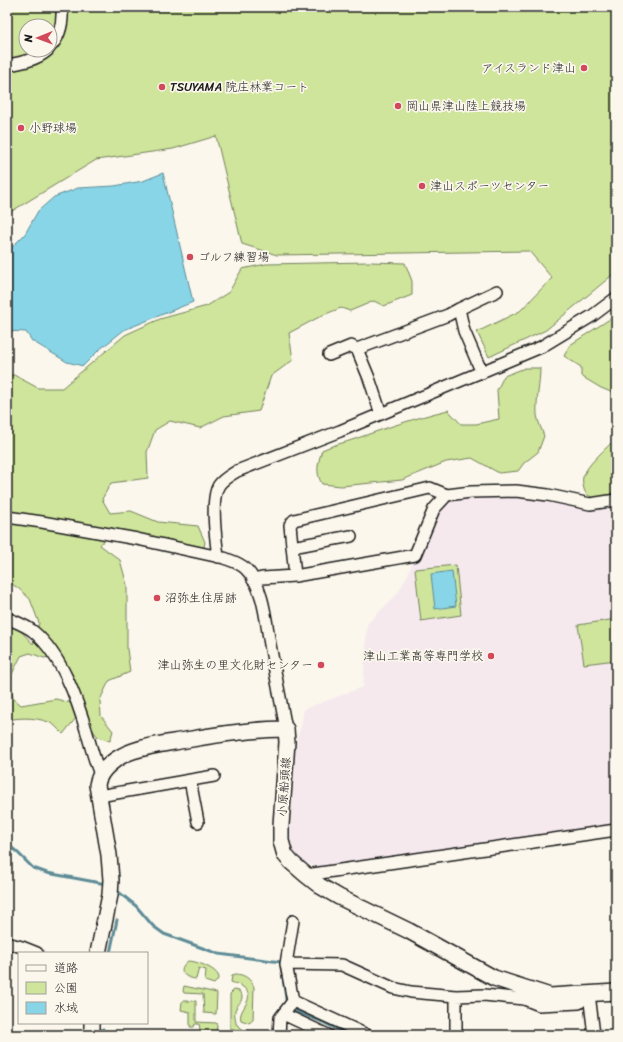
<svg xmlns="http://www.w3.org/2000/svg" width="623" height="1042" viewBox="0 0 623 1042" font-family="Sriracha,'Klee One',sans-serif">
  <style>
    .built { fill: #f5e9ee }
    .green { fill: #cee59b; stroke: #75805c; fill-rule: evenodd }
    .water { fill: #88d5e7; stroke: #5d8b96 }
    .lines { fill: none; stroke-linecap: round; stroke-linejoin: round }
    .stream { stroke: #5d8b96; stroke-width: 3 }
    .minor-casing { stroke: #1c1c1c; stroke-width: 14 }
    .secondary-casing { stroke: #1c1c1c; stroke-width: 18 }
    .minor { stroke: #fbf7ec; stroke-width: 11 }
    .secondary { stroke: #fbf7ec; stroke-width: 15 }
    .poi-dot { fill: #d1495b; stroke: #fbf7ec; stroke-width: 1.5 }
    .labels { text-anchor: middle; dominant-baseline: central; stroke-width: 3.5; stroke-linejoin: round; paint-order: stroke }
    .poi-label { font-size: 12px; fill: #1c1c1c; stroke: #fbf7ec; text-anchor: start }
    .street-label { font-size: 12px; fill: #1c1c1c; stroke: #fbf7ec }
  </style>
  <rect width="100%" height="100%" fill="#fbf7ec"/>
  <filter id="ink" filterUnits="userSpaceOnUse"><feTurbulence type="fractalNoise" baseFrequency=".025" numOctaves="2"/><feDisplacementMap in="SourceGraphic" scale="8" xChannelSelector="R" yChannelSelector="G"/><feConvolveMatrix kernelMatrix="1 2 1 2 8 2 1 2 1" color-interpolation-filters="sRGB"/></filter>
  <g filter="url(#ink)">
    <path class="built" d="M478 491 559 498 616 500V826L340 866 321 867 304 863 297 860 289 849 286 840 291 753 301 727 304 709 363 687 367 624 398 593 408 574 415 555 438 502Z"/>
    <path class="green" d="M7 7H58V8L74 7H610L616 9V272L546 330 489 357 477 332 520 311 552 278 529 251 277 255 242 244 216 136 173 149 96 160 7 214ZM26 26H50V50H26Z
      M369 262 405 263 412 281V295L384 306 374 301 350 311 341 308 323 315 289 333 293 360 271 376 259 411 224 416 200 428 170 421 155 430 147 452 148 478 111 483 102 499 110 513 131 511 158 522 198 526 205 542 202 557 106 538 100 545 120 560 127 585V649L130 672 109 681 100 700 101 716 113 731 110 741 98 737 90 727 58 656 44 658 30 653 21 656 10 678 13 698 21 705 56 699 71 703 76 718 63 734C60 731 57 728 54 725 42 717 21 717 7 720V623L17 627 33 644 39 623 30 599 18 588 7 581V375H14L38 388H62L125 335 160 319 207 306 229 292 242 269 266 264Z
      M616 315V394L601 388 581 376V367L564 356 570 345Z
      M525 368H540C540 384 536 399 537 415 538 422 542 430 544 436L538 452 524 463 518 471 499 473 472 458 446 462 402 480 341 486 322 484C315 472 318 463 322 450 332 445 344 443 355 439 386 428 415 418 448 410L461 424H476L499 419 497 390 504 376Z
      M616 438V491C607 497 588 503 584 489 583 485 582 481 583 477 587 464 607 448 616 438Z
      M456 565 461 615 421 621 415 569Z
      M616 619V660L584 664 578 625Z
      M188 961C196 961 216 968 219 977L216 982 214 984 205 981 206 970 199 968 196 979C184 978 176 970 188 961Z
      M235 974C244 974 251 979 254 987L253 1020 249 1023 241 1020C237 1009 258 999 243 987 240 984 235 984 231 982L232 976Z
      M184 986 217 993 216 1014 204 1013 203 994 184 993 183 991Z
      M234 990 239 991 242 996C242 1002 239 1003 236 1008 233 1013 236 1019 236 1024L245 1031H250L253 1035H243L240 1031 230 1028V994Z
      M183 1001H196V1022L216 1023 217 1025 216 1035H201L199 1024H195L194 1027H190V1012L181 1010 182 1002Z"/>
    <path class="water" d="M163 173 193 302 124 330 99 350 83 366 67 362 32 341 26 332 7 331V252L25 234 38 211 54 197 78 188 114 186 143 181Z
      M452 571 456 606 435 609 431 574Z"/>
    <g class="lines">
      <path class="stream" d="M7 844 17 852 33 868 47 873 106 884
        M116 890 136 906 153 926 164 934 219 954 281 962V966
        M110 953 117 920
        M283 977 286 999 288 1003
        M291 1007 293 1010 323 1022 348 1035
        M103 1029 104 1035"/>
      <g class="minor-casing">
        <path id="minor" d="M50 47C61 36 63 22 62 7
          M7 65C21 63 37 60 48 50
          M329 355 351 346 357 349
          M482 373 464 331 459 309 497 291
          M381 414 369 378 357 349 448 315 459 309
          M7 517 42 522 137 539 224 558C232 561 240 563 246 569 265 588 266 625 271 650 276 676 281 703 286 729
          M292 547 351 536
          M218 557C216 541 210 498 219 485 223 479 231 475 237 471L340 431 541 347 592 316 616 298
          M295 576 290 525 294 520 430 488 447 495
          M253 580 262 578 295 576 415 555 434 509 447 495 471 492 516 491 548 495 590 504 616 500
          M7 618C16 622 27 626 34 632 62 656 77 699 87 733 91 747 94 760 100 774
          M190 780 198 822
          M99 796 214 776
          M306 875 616 830
          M7 943 22 947 37 953
          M286 964 293 921
          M589 994 594 1035
          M293 1001 367 1035
          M283 1014 328 1035
          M279 1035 280 1018 293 1001 286 964 342 965 393 988 411 992 456 996 484 995 524 999 539 1005 579 1003 589 994
          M456 1035V996"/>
      </g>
      <g class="secondary-casing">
        <path id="secondary" d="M98 953 110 895 111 880 109 855 97 785C99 769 118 756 133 751 150 745 169 743 186 740 220 734 253 729 286 729L287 742 281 825V841L285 855 291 862 306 875 320 886 339 897 409 931 494 978 550 996 616 992
          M92 1023V1035"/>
      </g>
      <use href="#minor" class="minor"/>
      <use href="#secondary" class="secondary"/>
    </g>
  </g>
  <g class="poi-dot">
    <circle cx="584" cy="68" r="4"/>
    <circle cx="162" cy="87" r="4"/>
    <circle cx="398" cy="106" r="4"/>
    <circle cx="21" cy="128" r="4"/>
    <circle cx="422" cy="186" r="4"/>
    <circle cx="190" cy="257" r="4"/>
    <circle cx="157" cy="598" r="4"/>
    <circle cx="491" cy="656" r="4"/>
    <circle cx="321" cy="665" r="4"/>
  </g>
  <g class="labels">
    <g class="poi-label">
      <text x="576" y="68" text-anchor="end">アイスランド津山</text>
      <text x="170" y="87">TSUYAMA 院庄林業コート</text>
      <text x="406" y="106">岡山県津山陸上競技場</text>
      <text x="29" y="128">小野球場</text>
      <text x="430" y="186">津山スポーツセンター</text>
      <text x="198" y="257">ゴルフ練習場</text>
      <text x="165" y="598">沼弥生住居跡</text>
      <text x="483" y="656" text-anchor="end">津山工業高等専門学校</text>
      <text x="313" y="665" text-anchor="end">津山弥生の里文化財センター</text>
    </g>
    <g class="street-label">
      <text transform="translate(284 787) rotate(-86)">小原船頭線</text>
    </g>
  </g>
  <rect width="623" height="1042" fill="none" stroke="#fbf7ec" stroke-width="24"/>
  <rect x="12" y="12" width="599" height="1018" fill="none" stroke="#1c1c1c" stroke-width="1.5" filter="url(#ink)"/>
  <rect x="18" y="952" width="130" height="72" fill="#fbf7ec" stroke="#a29f99"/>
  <rect x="26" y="965" width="20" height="6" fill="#fbf7ec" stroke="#a29f99"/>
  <text x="54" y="972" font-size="12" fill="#1c1c1c">道路</text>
  <rect x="26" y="982" width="20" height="12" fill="#cee59b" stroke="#a29f99"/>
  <text x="54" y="992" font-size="12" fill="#1c1c1c">公園</text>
  <rect x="26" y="1002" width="20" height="12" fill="#88d5e7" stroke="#a29f99"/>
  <text x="54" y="1012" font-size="12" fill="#1c1c1c">水域</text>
  <g transform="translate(38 38) rotate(269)"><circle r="19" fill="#fbf7ec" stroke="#a29f99"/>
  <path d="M0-3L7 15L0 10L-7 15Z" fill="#d1495b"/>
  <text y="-6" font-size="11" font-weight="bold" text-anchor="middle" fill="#1c1c1c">N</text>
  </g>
</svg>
